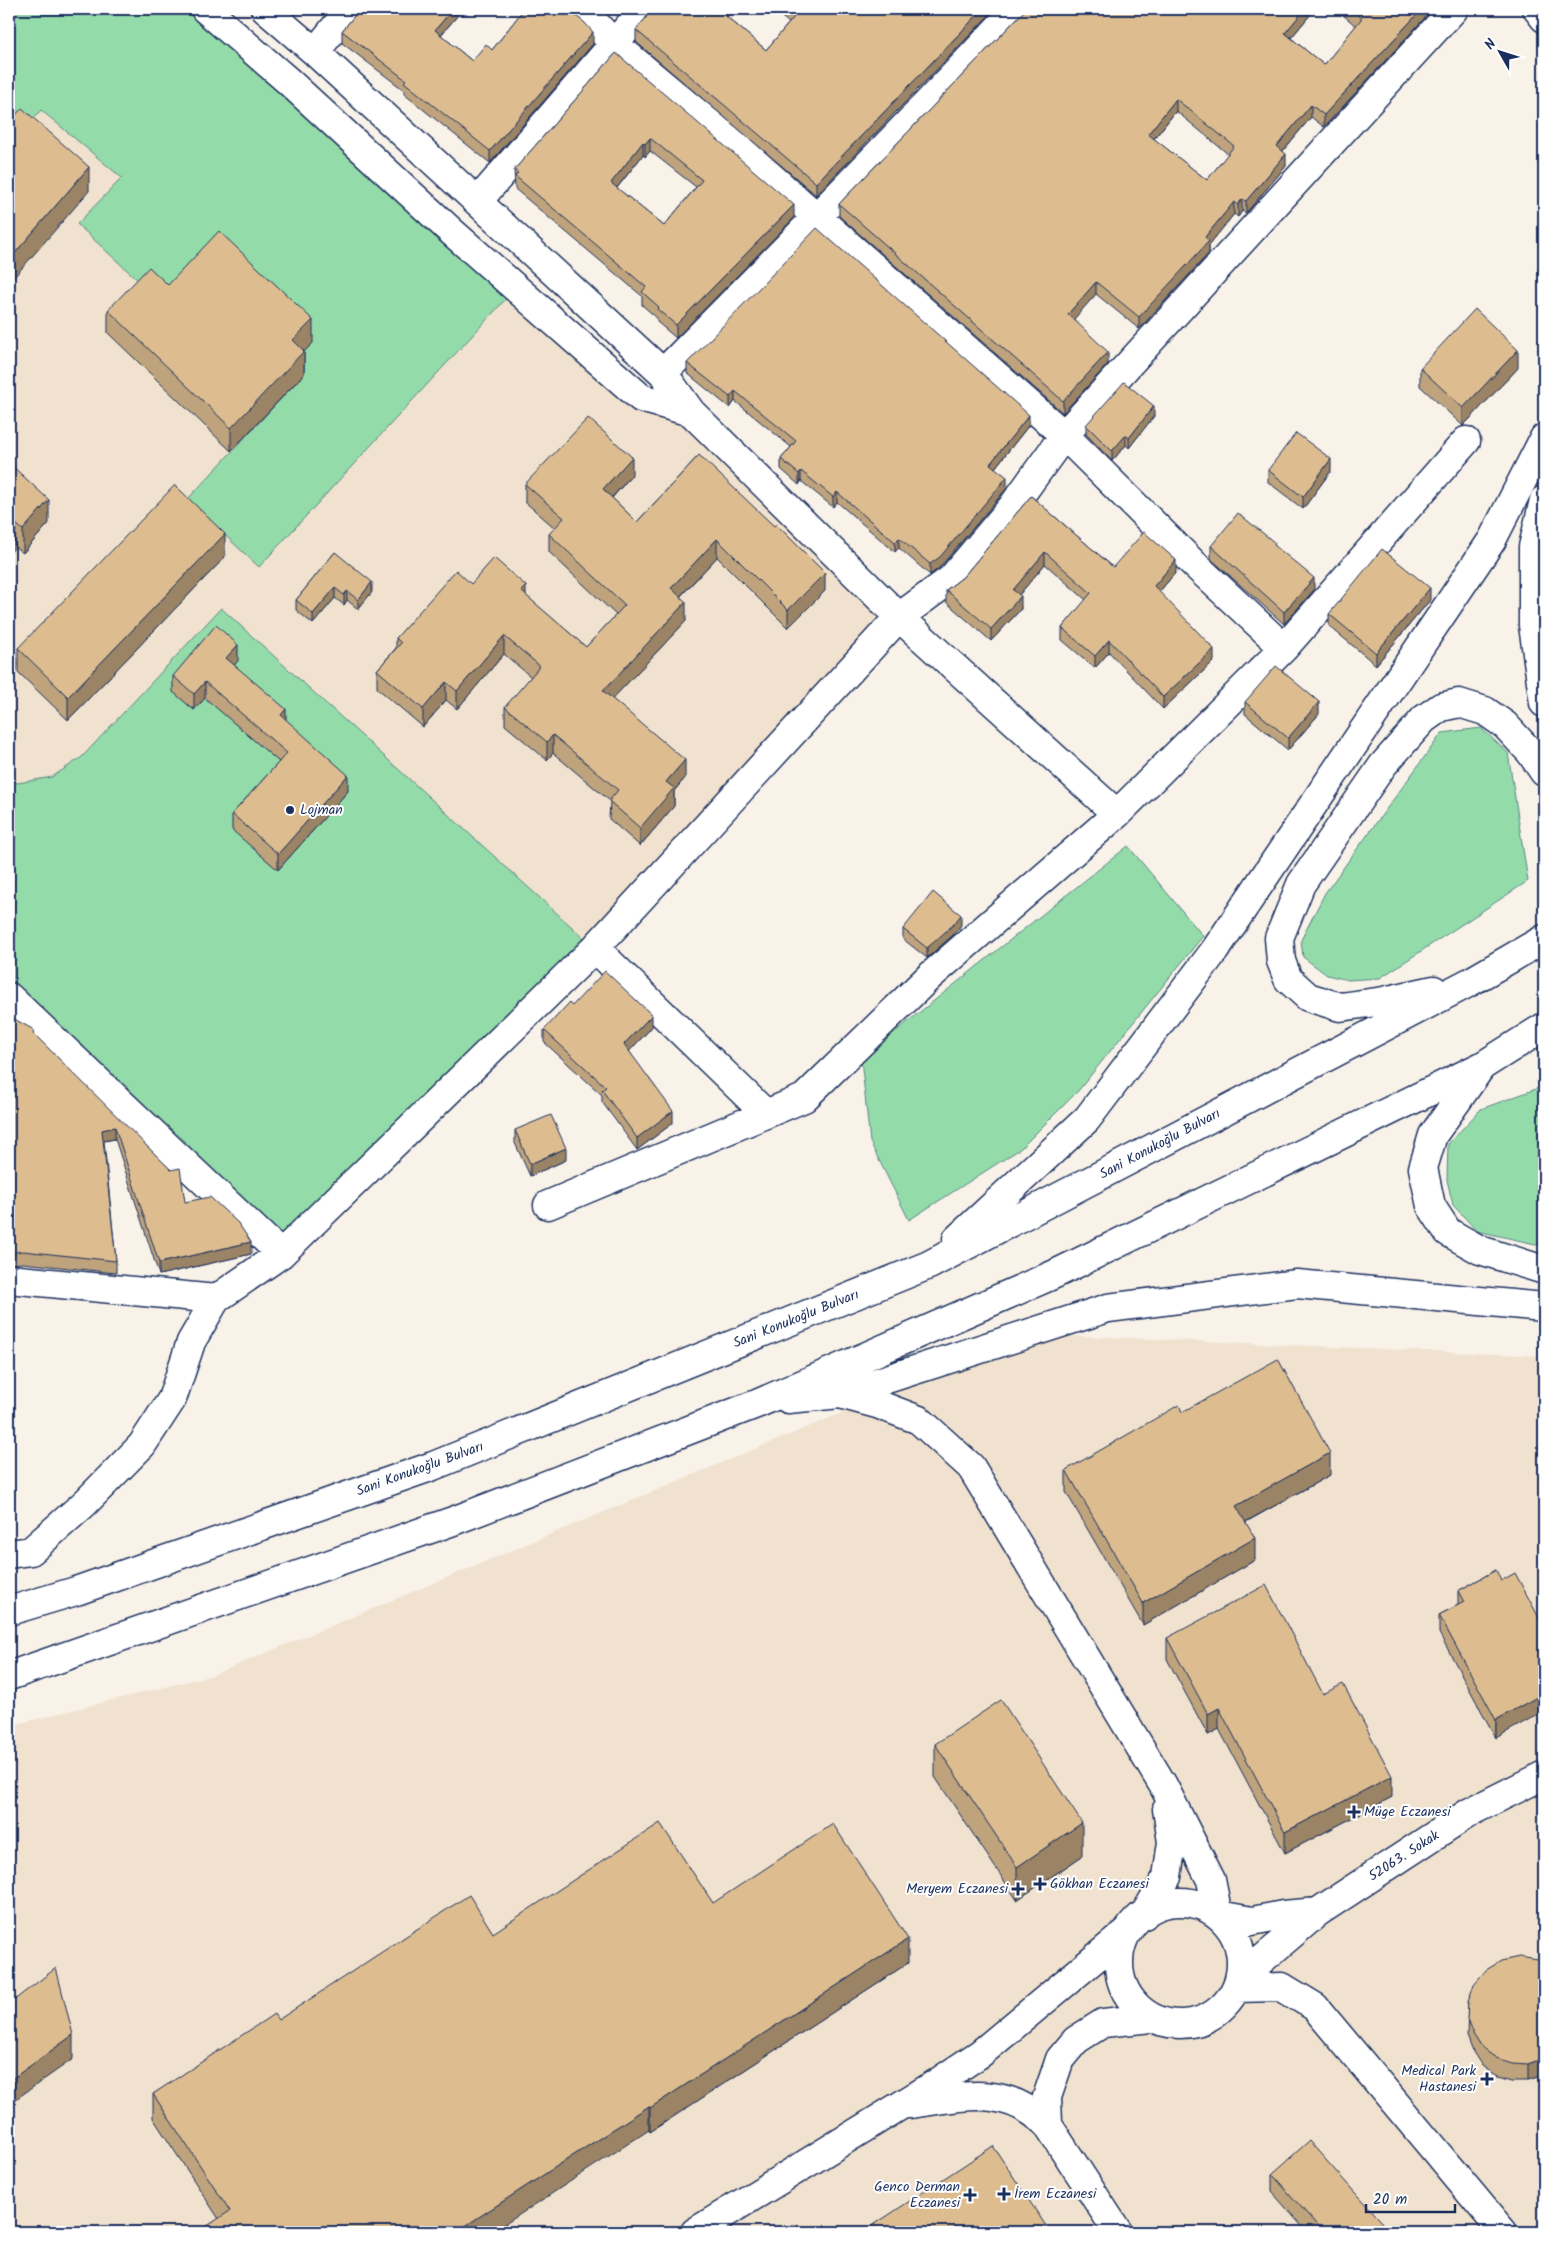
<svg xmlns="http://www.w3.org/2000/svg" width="1553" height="2241" viewBox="0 0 1553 2241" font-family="Kalam,sans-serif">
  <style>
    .built { fill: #f0e2ce }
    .green { fill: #94dbaa; stroke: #588584 }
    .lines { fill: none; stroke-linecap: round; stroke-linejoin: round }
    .minor-casing { stroke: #1b2f5e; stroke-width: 31 }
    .major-casing { stroke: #1b2f5e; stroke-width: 31 }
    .highway-casing { stroke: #1b2f5e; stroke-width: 31 }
    .minor { stroke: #fff; stroke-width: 28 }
    .major { stroke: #fff; stroke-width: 28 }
    .highway { stroke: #fff; stroke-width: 28 }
    .wall { fill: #bea37c; stroke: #1b2f5e; fill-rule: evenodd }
    .shaded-wall { fill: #9b8465; stroke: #1b2f5e }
    .building { fill: #ddbd90; stroke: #1b2f5e; fill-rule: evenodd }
    .poi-dot { fill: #1b2f5e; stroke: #fff; stroke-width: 2 }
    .labels { text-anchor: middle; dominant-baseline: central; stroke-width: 4; stroke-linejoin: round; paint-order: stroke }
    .poi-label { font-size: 14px; fill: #1b2f5e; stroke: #fff; text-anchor: start }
    .street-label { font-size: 14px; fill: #1b2f5e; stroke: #fff }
  </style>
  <rect width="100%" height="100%" fill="#f8f2e9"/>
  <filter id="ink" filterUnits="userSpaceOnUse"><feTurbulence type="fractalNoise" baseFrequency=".02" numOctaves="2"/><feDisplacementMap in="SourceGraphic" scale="10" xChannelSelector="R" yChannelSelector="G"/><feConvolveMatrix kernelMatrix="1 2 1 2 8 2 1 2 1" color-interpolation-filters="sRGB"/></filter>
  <g filter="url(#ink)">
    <path class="built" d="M41 109 122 178 78 224 167 308 313 343 304 374 231 451 259 567 516 288 641 398 691 412 899 617 595 948 221 608 82 757 52 777 18 783 9 781V146Z
      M1031 1334 1544 1356V2232H9V1726L213 1675Z"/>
    <path class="green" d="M9 9H205L516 288 259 567 187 500 304 374 293 364 312 343 168 308 77 224 122 178 41 110 9 146Z
      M221 608 595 948 281 1254 9 997V781L18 783 52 777 82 757Z
      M1481 728 1508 753 1528 881 1380 978 1348 980 1327 975 1303 957 1301 940 1325 893 1442 733Z
      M1128 846 1203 936 1078 1091 1020 1149 909 1220 870 1142 861 1059Z
      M1544 1086V1246L1477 1231 1453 1205 1447 1180 1448 1144 1481 1109Z"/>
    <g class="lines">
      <g class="minor-casing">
        <path id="minor" d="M205 9 287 80 452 232 641 398 691 412
          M265 9 315 52 663 373 691 412 899 617 1117 814
          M582 9 613 43 734 144 1064 435 1194 564 1284 648
          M315 52 350 9
          M478 201 644 9
          M663 373C782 252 901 133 1016 9
          M595 948 766 1114
          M9 997 281 1254
          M548 1205 804 1098 929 977 1117 814 1284 648 1466 441
          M9 1279 216 1299
          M840 1394 877 1404 919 1420 971 1467 1163 1785 1211 1880 1218 1915 1252 1921 1283 1915 1318 1912
          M9 1554 31 1551 85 1503 142 1445 172 1399 191 1342 216 1299 281 1254 595 948 899 617 951 579 1012 507 1064 435 1454 9
          M1119 1963a61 61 0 1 1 122 0a61 61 0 1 1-122 0Z
          M1144 1915 1167 1877 1172 1842 1167 1809
          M1236 1988 1282 1987 1315 2007 1503 2232
          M1236 1988 1258 1963 1318 1912 1470 1812 1544 1775
          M910 2104C963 2097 1004 2083 1048 2125L1118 2232
          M1048 2125 1047 2097 1060 2059 1076 2040 1103 2023 1151 2018
          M695 2232 929 2088 981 2053 1129 1930"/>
      </g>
      <g class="major-casing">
        <path id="major" d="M1537 9 1544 18
          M1544 500 1533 547V625L1544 703"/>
      </g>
      <g class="highway-casing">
        <path id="highway" d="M1434 990 1384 1001 1340 1007 1308 997 1288 979 1281 961 1279 938 1301 884 1383 765 1424 719 1441 707 1459 703 1485 711 1505 725 1531 753 1544 772
          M1481 1067 1433 1135 1423 1168 1431 1206 1448 1232 1480 1250 1544 1270
          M957 1239 1087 1119 1215 950 1492 540 1544 438
          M788 1399 840 1394 1108 1308 1297 1284 1544 1307
          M9 1611 76 1591 433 1466 929 1265 1470 982 1544 939
          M9 1676 453 1521 759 1403 1055 1274 1482 1066 1544 1027"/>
      </g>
      <use href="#minor" class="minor"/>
      <use href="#major" class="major"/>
      <use href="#highway" class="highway"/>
    </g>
    <path class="wall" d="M360 9H463L441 35 472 61 492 50 521 13 516 9H567L593 44 490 163 404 94V90L342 43V31Z
      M653 9H734L727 17 766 50 789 23 772 9H995L816 195 636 42V30Z
      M1026 9H1315L1291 38 1324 65 1356 26 1336 9H1433L1324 127 1311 117 1283 151 1286 166 1246 213 1242 211 1238 217 1234 214 1209 245V253L1199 264 1139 329 1096 294 1073 319 1108 364 1063 413 839 216V204ZM1176 111 1228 154 1207 180 1154 139Z
      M616 53 794 218 676 338 657 322V318L642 305V296L515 189 514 170ZM650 151 696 187 664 226 617 188 643 155 645 157Z
      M168 285 313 343 304 352V374L231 451 108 333V310Z
      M687 363 1029 425 995 468 1007 488 940 567 930 575 899 548 895 552 837 502 833 507 801 481 799 485 781 469V459L791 447 735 401 730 408 687 373Z
      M1420 368H1518L1463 426 1420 386Z
      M1154 416 1129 448 1126 445 1112 461 1086 434V425Z
      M699 455 825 591 788 628 717 557 680 597 686 621 612 699 685 778 674 791V806L640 846 609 819 610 801 553 753 547 760 505 725V707L531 677 504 654 457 709 446 700 423 727 377 688V670L396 648V638L471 584 526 596 586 647 616 615 549 552V534L555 528 525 502V484L632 475 612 498 637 522Z
      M9 463 49 523 23 553 15 547Z
      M1268 470 1331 471 1303 509 1268 482Z
      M1031 496 1113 567 1176 572 1159 592 1214 661 1163 709 1109 652 1095 668 1062 640V628L1086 600 1045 564 1019 595 1021 609 991 641 946 602V590L963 577Z
      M1211 546H1275L1314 590 1284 624 1211 559Z
      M335 552 372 592 358 609 347 600 344 605 335 598 313 624 296 610V600Z
      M225 557 68 720 18 672V648Z
      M1430 600 1376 665 1329 626V614Z
      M238 661 234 665 286 720 348 791 278 870 232 830V814L279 762 205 698 194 710 173 692V676Z
      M1245 702 1319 714 1288 750 1245 714Z
      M961 925 953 935 927 958 903 939V929Z
      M572 1006 652 1027 629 1051 673 1123 637 1150 602 1102V1095L544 1042V1030Z
      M9 1016 34 1034 185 1202 251 1254 159 1275 115 1139 104 1141 116 1261V1273L23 1263 9 1264Z
      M515 1130 566 1160 530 1176 515 1143Z
      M1182 1412 1330 1475 1246 1522 1255 1560 1143 1625 1066 1492V1470Z
      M1496 1570V1738L1439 1633V1615L1458 1605V1591Z
      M1167 1638 1392 1797 1285 1853 1219 1729 1208 1735 1167 1659Z
      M935 1744 1082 1856 1017 1900 935 1777Z
      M1544 1888V1917L1541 1914V1892Z
      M713 1903 908 1963 650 2132 649 2130 219 2219 153 2118V2094L278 2020 493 1933Z
      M1544 1964V2076L1528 2081H1512L1496 2076 1482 2066 1473 2052 1467 2036 1468 2002Z
      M1272 2174 1390 2232H1307L1272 2192Z"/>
    <path class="shaded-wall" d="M453 9H463L435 42V30Z
      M724 9H734L721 24V12Z
      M983 9H995L816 195V183Z
      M1305 9H1315L1285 45V33Z
      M1422 9H1433L1324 127V115Z
      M593 32V44L490 163V151Z
      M1176 99V111L1148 146V134Z
      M1311 105V117L1277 158V146Z
      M650 138V151L645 157V144Z
      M643 142V155L611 195V183Z
      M1286 154V166L1246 213V201Z
      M89 167V191L9 283V260Z
      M1242 199V211L1238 217V205Z
      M1234 202V214L1209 245V253L1199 264 1139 329V317Z
      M794 205V218L676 338V325Z
      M1096 282V294L1068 326V314Z
      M313 320V343L304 352V374L231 451V428L293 340Z
      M1518 350V368L1463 426V408Z
      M1108 352V364L1063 413V401Z
      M735 391V401L730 408V397Z
      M1154 406V416L1129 448V438Z
      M1029 415V425L990 474V464Z
      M1126 435V445L1112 461V451Z
      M632 457V475L603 507V489Z
      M1331 459V471L1303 509V497Z
      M801 471V481L799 485V474Z
      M1007 477V488L940 567 930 575V564Z
      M837 492V502L833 507V497Z
      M49 500V523L23 553V530Z
      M15 523V547L9 554V531Z
      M225 534V557L68 720V697Z
      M899 538V548L895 552V542Z
      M717 539V557L671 606V588Z
      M1045 552V564L1013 602V590Z
      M1176 560V572L1154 598V586Z
      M825 573V591L788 628V610Z
      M1314 578V590L1284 624V612Z
      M372 582V592L358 609V600Z
      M526 586V604L521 591Z
      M335 588V598L313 624V614Z
      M1430 588V600L1376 665V653Z
      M347 591V600L344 605V595Z
      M1021 596V609L991 641V629Z
      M686 602V621L603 709V691Z
      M504 636V654L457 709V691Z
      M1109 640V652L1095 668V656Z
      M238 645V661L226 674V658Z
      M1214 649V661L1163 709V697Z
      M205 682V698L194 710V694Z
      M446 682V700L423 727V709Z
      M1319 702V714L1288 750V738Z
      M286 709V725L281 715Z
      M553 735V753L547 760V742Z
      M685 760V778L674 791V806L640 846V828L666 782Z
      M348 775V791L278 870V854Z
      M961 915V925L953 935 927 958V948Z
      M652 1015V1027L624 1057V1044Z
      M673 1111V1123L637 1150V1138Z
      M115 1127V1139L102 1141V1130Z
      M566 1148V1160L530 1176V1164Z
      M251 1242V1254L159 1275V1263Z
      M1330 1453V1475L1236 1527V1506Z
      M1255 1538V1560L1143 1625V1603Z
      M1544 1693V1711L1496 1738V1720Z
      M1219 1708V1729L1208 1735V1714Z
      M1392 1776V1797L1285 1853V1832Z
      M1082 1823V1856L1017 1900V1867Z
      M908 1939V1963L650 2132V2108Z
      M73 2035V2059L9 2104V2081Z
      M1544 2058V2076L1528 2081V2064Z
      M649 2106V2130L493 2232H456Z"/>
    <path class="building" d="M360 9H453L435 30 472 61 486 44 492 50 524 9H567L584 22 593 32 490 151 404 82 406 80 342 31Z
      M653 9H724L721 12 766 50 795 16 786 9H983L816 183 636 30Z
      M1026 9H1305L1285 33 1324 65 1362 18 1350 9H1422L1324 115 1311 105 1277 146 1286 154 1246 201 1242 199 1238 205 1234 202 1205 237 1209 241 1199 252 1139 317 1096 282 1068 314 1108 352 1063 401 839 204ZM1176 99 1234 146 1207 180 1148 134Z
      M616 53 794 205 676 325 657 309 659 307 642 292 646 287 515 176 518 173 514 170ZM650 138 702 180 664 226 611 183 643 142 645 144Z
      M22 108 89 167 9 260V123Z
      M817 228 1029 415 990 464 1007 477 940 557 930 564 899 538 895 542 837 492 833 497 801 471 799 474 781 459 796 441 735 391 730 397 687 363Z
      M219 231 313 320 293 340 304 351 231 428 108 310 149 267 168 285Z
      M1475 309 1518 350 1463 408 1420 368Z
      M1124 382 1154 406 1129 438 1126 435 1112 451 1086 425Z
      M588 418 632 457 603 489 637 522 699 455 774 526 776 524 825 573 788 610 717 539 671 588 686 602 603 691 685 760 666 782 674 788 640 828 609 801 618 790 553 735 547 742 505 707 540 666 504 636 457 691 446 682 423 709 377 670 401 643 396 638 456 570 471 584 494 558 526 586 521 591 586 647 625 605 549 534 564 518 525 484Z
      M1296 433 1331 459 1303 497 1268 470Z
      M9 463 49 500 23 530 15 523 9 531Z
      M175 485 225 534 68 697 18 648Z
      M1031 496 1113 567 1144 532 1176 560 1154 586 1214 649 1163 697 1109 640 1095 656 1062 628 1091 593 1045 552 1013 590 1021 596 991 629 946 590 963 577Z
      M1238 513 1275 543 1274 545 1314 578 1284 612 1211 546Z
      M1382 549 1430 588 1376 653 1329 614Z
      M335 552 372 582 358 600 347 591 344 595 335 588 313 614 296 600Z
      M216 625 238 645 226 658 286 709 281 715 348 775 278 854 232 814 287 753 205 682 194 694 173 676Z
      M1276 666 1319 702 1288 738 1245 702Z
      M933 892 961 915 953 925 927 948 903 929Z
      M605 971 652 1015 624 1044 673 1111 637 1138 602 1090 606 1087 544 1030 569 1003 572 1006Z
      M9 1016 34 1030 33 1033 171 1170 180 1168 185 1202 210 1197 238 1223 251 1242 159 1263 115 1127 102 1130 116 1261 23 1251 9 1253Z
      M551 1115 566 1148 530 1164 515 1130Z
      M1278 1359 1330 1453 1236 1506 1255 1538 1143 1603 1066 1470 1179 1405 1182 1412Z
      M1496 1570 1501 1581 1515 1573 1544 1627V1693L1496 1720 1439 1615 1464 1602 1458 1591Z
      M1266 1585 1323 1694 1343 1684 1392 1776 1285 1832 1219 1708 1208 1714 1167 1638Z
      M1001 1700 1082 1823 1017 1867 935 1744Z
      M660 1823 713 1903 833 1824 908 1939 650 2108 649 2106 456 2232H198L230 2211 153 2094 274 2014 278 2020 469 1895 493 1933Z
      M1544 1888V1896L1541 1892Z
      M1519 1957 1538 1960 1544 1964V2058L1528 2064 1512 2063 1496 2058 1482 2048 1473 2034 1467 2019 1468 2002 1474 1984 1486 1970 1501 1961Z
      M56 1968 73 2035 9 2081V2004Z
      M1309 2141 1390 2232H1323L1272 2174Z
      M993 2146 1050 2232H863Z"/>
  </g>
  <g class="poi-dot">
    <circle cx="290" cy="810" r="5"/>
    <path d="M1351.5 1804.5h5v5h5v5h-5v5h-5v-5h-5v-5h5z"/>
    <path d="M1037.5 1876.5h5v5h5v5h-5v5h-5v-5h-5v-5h5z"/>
    <path d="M1015.5 1881.5h5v5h5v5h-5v5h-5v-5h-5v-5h5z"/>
    <path d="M1484.5 2071.5h5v5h5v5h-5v5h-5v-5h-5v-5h5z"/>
    <path d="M1001.5 2186.5h5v5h5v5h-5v5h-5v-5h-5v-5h5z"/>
    <path d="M967.5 2187.5h5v5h5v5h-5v5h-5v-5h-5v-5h5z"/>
  </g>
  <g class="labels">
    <g class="poi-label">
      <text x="300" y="810">Lojman</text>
      <text x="1364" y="1812">Müge Eczanesi</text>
      <text x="1050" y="1884">Gökhan Eczanesi</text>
      <text x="1008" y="1889" text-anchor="end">Meryem Eczanesi</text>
      <text x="1476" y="2071" text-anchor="end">Medical Park<tspan x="1476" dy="16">Hastanesi</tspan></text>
      <text x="960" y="2187" text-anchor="end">Genco Derman<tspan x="960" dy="16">Eczanesi</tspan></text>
      <text x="1014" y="2194">İrem Eczanesi</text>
    </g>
    <g class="street-label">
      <text transform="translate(1160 1144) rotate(-28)">Sani Konukoğlu Bulvarı</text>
      <text transform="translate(796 1319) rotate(-22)">Sani Konukoğlu Bulvarı</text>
      <text transform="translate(420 1469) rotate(-20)">Sani Konukoğlu Bulvarı</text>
      <text transform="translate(1404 1856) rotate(-33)">52063. Sokak</text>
    </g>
  </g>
  <rect width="1553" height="2241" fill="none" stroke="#fff" stroke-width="30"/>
  <rect x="15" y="15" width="1523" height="2211" fill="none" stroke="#1b2f5e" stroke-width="2" filter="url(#ink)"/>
  <g transform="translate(1500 52) rotate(309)" stroke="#ffffff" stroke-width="4" paint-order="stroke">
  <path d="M0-4L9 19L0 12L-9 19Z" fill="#1b2f5e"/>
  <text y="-8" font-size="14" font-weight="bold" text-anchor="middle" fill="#1b2f5e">N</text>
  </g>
  <path d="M1366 2204v8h89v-8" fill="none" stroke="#1b2f5e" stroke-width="2.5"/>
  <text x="1373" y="2204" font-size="15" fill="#1b2f5e" stroke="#ffffff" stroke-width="4" paint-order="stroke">20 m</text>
</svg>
